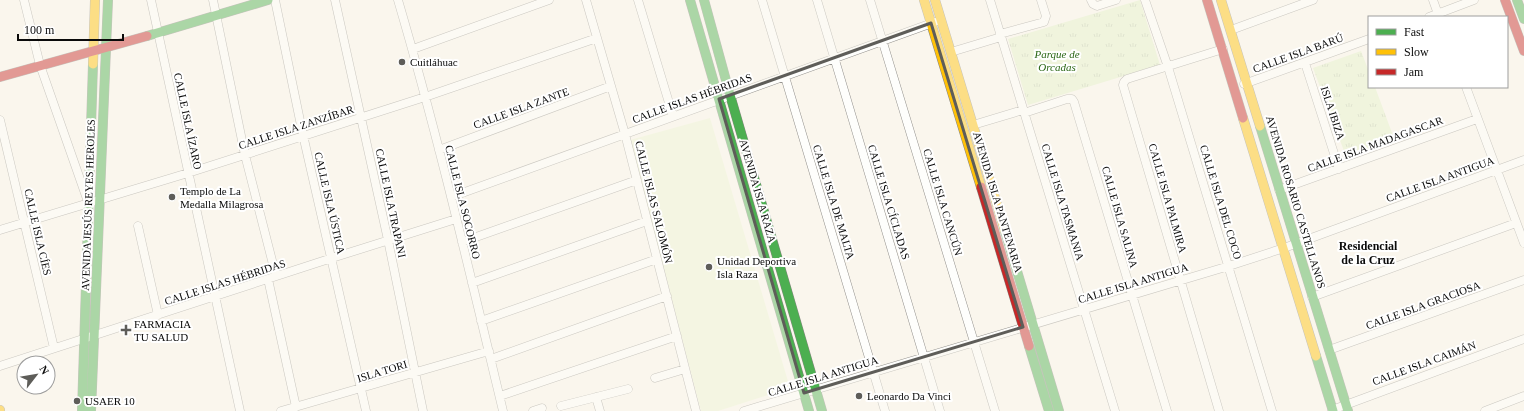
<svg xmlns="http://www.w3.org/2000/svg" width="1524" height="411" viewBox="0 0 1524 411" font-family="'Times New Roman',serif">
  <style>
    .grass { fill: url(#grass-tufts) }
    .pitch { fill: #eef4d5 }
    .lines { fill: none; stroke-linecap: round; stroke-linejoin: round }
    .street-casing { stroke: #92908c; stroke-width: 9 }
    .fast-casing { stroke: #898783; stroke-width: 10 }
    .slow-casing { stroke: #898783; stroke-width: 10 }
    .jam-casing { stroke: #898783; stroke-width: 10 }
    .street { stroke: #fefefc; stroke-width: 8 }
    .fast { stroke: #4caf50; stroke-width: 9 }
    .slow { stroke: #ffc107; stroke-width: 9 }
    .jam { stroke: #c62828; stroke-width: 9 }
    .marked { fill: none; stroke: #5e5d59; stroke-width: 3; stroke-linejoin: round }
    .poi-dot { fill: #5e5d59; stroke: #fff; stroke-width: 1.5 }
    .labels { text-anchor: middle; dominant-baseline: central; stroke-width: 4; stroke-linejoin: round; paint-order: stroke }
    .street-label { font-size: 11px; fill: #0a0a0a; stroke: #fff }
    .park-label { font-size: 11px; font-style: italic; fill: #2b6716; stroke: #fff }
    .poi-label { font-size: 11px; fill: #0a0a0a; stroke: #fff; text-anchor: start }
    .neighbourhood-label { font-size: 12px; font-weight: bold; fill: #0a0a0a; stroke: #fff }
  </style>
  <defs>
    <pattern id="grass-tufts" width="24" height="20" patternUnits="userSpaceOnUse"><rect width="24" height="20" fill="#e4f1ca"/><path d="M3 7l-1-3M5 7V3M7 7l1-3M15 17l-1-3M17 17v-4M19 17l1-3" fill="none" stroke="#c2cdac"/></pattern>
  </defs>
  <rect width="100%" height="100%" fill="#faf6ed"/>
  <path class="grass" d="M1140 0 1160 65 1028 105 1008 39Z
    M1361 51 1369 72V87H1375L1395 141 1347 159 1313 68Z"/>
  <path class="pitch" d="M710 118 790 388 718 411H701L630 140Z"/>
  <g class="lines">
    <g class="street-casing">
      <path id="street" d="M24 0 40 65 87 199
        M151 0 240 411
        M213 0 245 155 276 276
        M275 0 303 135 366 411
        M335 0 388 240 423 411
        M398 0C438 136 470 274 503 411
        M586 0 625 134 696 411
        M638 0 673 116
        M762 0 885 411
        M817 0 940 411
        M870 0 995 411
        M990 0 1115 411
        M1091 0 1093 4 1097 6 1116 0
        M1145 0 1168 67 1272 411
        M1433 0 1439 17
        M1429 17 1474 0
        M1231 30 1313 0
        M1000 34 1044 22 1046 16 1041 0
        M413 49 549 0
        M951 52 1001 37
        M1305 63 1339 169
        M1244 84 1369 39
        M1466 87 1524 243
        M1024 113 1067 99H1072L1074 102 1167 411
        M0 120 54 348
        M973 125 1023 110
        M439 150 611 86
        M1279 190 1477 119
        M451 197 935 22
        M138 226 158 315
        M0 230 188 173 425 97 597 38
        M462 242 637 180
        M268 279 296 407
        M472 283 647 221
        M1312 297 1516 223
        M481 321 657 259
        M1329 350 1524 280
        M491 359 667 296
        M0 366 332 258 456 219
        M655 378 685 369
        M500 396 677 336
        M596 397 600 411
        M561 406 628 389
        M1332 410 1524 339
        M281 411 489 351
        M533 411 542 408
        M744 411 1229 266 1284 248 1524 160
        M1219 411 1123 85 1124 82 1127 79 1223 49
        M1485 411 1524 396"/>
    </g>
    <g class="fast-casing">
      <path id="fast" d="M690 0 809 411
        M704 0 730 95 822 411
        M1517 0 1524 19
        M147 36 268 0
        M1260 126 1348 411
        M1005 231 1059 411
        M1029 346 1049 411
        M1316 356 1333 411
        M82 411 93 64
        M91 411 108 0"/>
    </g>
    <g class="slow-casing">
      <path id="slow" d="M924 0 981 187
        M935 0 1005 231
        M1221 0 1260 126
        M93 64 95 0
        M1243 118 1316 356
        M0 410V411"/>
    </g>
    <g class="jam-casing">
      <path id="jam" d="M1207 0 1243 118
        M1505 0 1524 51
        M0 77 147 36
        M981 187 1029 346"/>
    </g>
    <use href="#street" class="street"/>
    <use href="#fast" class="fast"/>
    <use href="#slow" class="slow"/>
    <use href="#jam" class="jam"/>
  </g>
  <path d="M0 0H1524V411H0ZM931 23 1023 327 804 393 719 99Z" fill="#faf6ed" fill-opacity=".55" fill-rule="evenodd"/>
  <path class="marked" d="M931 23 1023 327 804 393 719 99Z"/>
  <g class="poi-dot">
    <circle cx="402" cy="62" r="4"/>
    <circle cx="172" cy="197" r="4"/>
    <circle cx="709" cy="267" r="4"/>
    <path d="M124 324h4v4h4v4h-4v4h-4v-4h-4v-4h4z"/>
    <circle cx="859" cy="396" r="4"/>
    <circle cx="77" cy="401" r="4"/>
  </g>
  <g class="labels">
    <g class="street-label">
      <text transform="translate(1298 53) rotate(-20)">CALLE ISLA BARÚ</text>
      <text transform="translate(692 98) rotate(-20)">CALLE ISLAS HÉBRIDAS</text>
      <text transform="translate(521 108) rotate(-20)">CALLE ISLA ZANTE</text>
      <text transform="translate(1333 113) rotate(72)">ISLA IBIZA</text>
      <text transform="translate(188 121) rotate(78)">CALLE ISLA ÍZARO</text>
      <text transform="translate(296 127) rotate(-18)">CALLE ISLA ZANZÍBAR</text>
      <text transform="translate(1375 144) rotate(-20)">CALLE ISLA MADAGASCAR</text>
      <text transform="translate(1440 179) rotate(-20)">CALLE ISLA ANTIGUA</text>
      <text transform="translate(758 191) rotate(74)">AVENIDA ISLA RAZA</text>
      <text transform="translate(1168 198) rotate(74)">CALLE ISLA PALMIRA</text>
      <text transform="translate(463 202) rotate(76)">CALLE ISLA SOCORRO</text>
      <text transform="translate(654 202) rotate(76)">CALLE ISLAS SALOMÓN</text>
      <text transform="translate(834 202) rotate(73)">CALLE ISLA DE MALTA</text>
      <text transform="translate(889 202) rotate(73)">CALLE ISLA CÍCLADAS</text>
      <text transform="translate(943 202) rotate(73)">CALLE ISLA CANCÚN</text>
      <text transform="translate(998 202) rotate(73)">AVENIDA ISLA PANTENARIA</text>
      <text transform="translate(1063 202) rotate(73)">CALLE ISLA TASMANIA</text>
      <text transform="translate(1221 202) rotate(73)">CALLE ISLA DEL COCO</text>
      <text transform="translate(1296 202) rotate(73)">AVENIDA ROSARIO CASTELLANOS</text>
      <text transform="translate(330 203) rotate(77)">CALLE ISLA ÚSTICA</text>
      <text transform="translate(391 203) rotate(78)">CALLE ISLA TRAPANI</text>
      <text transform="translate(88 205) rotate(-88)">AVENIDA JESÚS REYES HEROLES</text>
      <text transform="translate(1120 217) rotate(74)">CALLE ISLA SALINA</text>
      <text transform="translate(38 232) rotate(77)">CALLE ISLA CÍES</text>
      <text transform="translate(225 282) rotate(-18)">CALLE ISLAS HÉBRIDAS</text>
      <text transform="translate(1133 283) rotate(-17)">CALLE ISLA ANTIGUA</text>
      <text transform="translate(1423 305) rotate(-20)">CALLE ISLA GRACIOSA</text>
      <text transform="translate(1424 363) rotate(-20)">CALLE ISLA CAIMÁN</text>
      <text transform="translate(382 371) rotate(-17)">ISLA TORI</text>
      <text transform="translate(823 376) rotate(-17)">CALLE ISLA ANTIGUA</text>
    </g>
    <g class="park-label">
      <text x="1057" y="54">Parque de<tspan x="1057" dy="13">Orcadas</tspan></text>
    </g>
    <g class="poi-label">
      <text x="410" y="62">Cuitláhuac</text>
      <text x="180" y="191">Templo de La<tspan x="180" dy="13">Medalla Milagrosa</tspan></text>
      <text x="717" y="261">Unidad Deportiva<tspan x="717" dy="13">Isla Raza</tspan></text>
      <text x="134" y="324">FARMACIA<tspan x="134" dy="13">TU SALUD</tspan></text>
      <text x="867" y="396">Leonardo Da Vinci</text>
      <text x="85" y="401">USAER 10</text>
    </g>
    <g class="neighbourhood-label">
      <text x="1368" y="246">Residencial<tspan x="1368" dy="14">de la Cruz</tspan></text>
    </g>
  </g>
  <rect x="1368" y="16" width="140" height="72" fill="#ffffff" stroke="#9d9d9d"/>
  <rect x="1376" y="29" width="20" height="6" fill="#4caf50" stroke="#9d9d9d"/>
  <text x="1404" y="36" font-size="12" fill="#0a0a0a">Fast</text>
  <rect x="1376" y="49" width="20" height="6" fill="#ffc107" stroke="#9d9d9d"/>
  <text x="1404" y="56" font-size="12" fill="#0a0a0a">Slow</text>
  <rect x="1376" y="69" width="20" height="6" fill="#c62828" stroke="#9d9d9d"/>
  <text x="1404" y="76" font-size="12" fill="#0a0a0a">Jam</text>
  <g transform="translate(36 375) rotate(59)"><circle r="19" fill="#ffffff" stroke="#9d9d9d"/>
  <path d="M0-3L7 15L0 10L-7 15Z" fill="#5e5d59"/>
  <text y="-6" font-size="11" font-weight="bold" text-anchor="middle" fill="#0a0a0a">N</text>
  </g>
  <path d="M18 34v6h105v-6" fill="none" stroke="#0a0a0a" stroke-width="2"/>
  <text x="24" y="34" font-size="12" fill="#0a0a0a" stroke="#ffffff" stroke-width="3" paint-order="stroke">100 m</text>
</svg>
